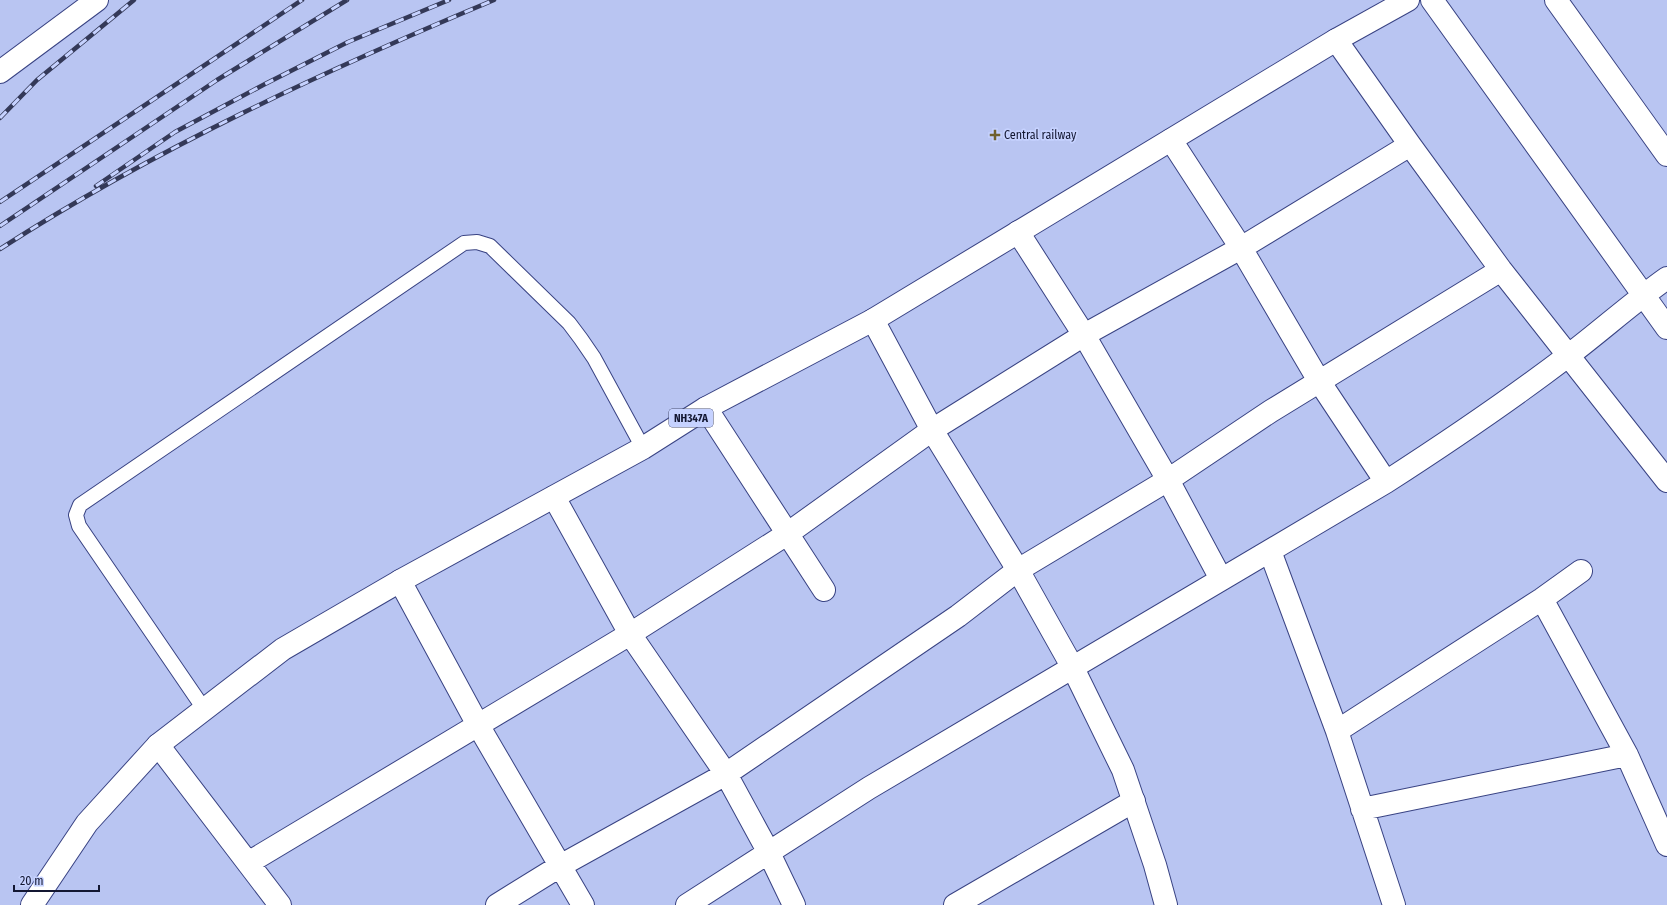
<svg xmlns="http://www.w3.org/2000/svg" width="1667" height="905" viewBox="0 0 1667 905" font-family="'Fira Sans Condensed',sans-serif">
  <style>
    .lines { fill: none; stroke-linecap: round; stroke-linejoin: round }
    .service-casing { stroke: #394383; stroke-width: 16 }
    .minor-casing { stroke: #394383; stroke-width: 24 }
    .tertiary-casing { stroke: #394383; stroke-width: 24 }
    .trunk-casing { stroke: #394383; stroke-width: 24 }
    .service { stroke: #fff; stroke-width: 14 }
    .minor { stroke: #fff; stroke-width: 22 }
    .tertiary { stroke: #fff; stroke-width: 22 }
    .trunk { stroke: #fff; stroke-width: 22 }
    .rail-casing { stroke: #343958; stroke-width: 4.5 }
    .rail { stroke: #c6d2ff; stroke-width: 3; stroke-dasharray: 9; stroke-linecap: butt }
    .poi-dot { fill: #6f602e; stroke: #c6d2ff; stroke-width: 1.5 }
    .labels { text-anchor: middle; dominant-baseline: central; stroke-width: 3.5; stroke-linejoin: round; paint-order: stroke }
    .shield { fill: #c6d2ff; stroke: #494f70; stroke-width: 1 }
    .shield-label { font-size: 11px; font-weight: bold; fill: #131732 }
    .poi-label { font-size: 12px; fill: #131732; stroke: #c6d2ff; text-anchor: start }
  </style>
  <rect width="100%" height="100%" fill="#b9c5f2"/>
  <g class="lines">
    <g class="service-casing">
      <path id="service" d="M204 709 79 526 76 515 80 505 464 243 477 242 490 246 569 323 581 339 594 358 643 448"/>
    </g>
    <g class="minor-casing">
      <path id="minor" d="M1432 0 1667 328
        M1556 0 1667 155
        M1336 40 1410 145 1501 270 1667 481
        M0 72 97 0
        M1171 140 1241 248 1319 381 1386 482
        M1018 232 1084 335 1168 480 1221 579
        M706 408 824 590
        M554 497 630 634 726 774 769 853 794 905
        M1270 551 1337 731 1394 905
        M400 581 478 725 583 905
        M1542 599 1627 755 1667 845
        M1337 731 1542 599 1581 571
        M158 745 280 905
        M1362 809 1627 755
        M248 863 630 634 787 534 932 430 1084 335 1241 248 1410 145
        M497 905 560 866 726 774 958 616 1018 570 1168 480 1271 411 1501 270
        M687 905 869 788 1386 482C1448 442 1510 400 1569 355 1602 330 1633 302 1667 278
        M955 905 1134 801"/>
    </g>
    <g class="tertiary-casing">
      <path id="tertiary" d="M873 320 932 430 1018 570 1073 668 1123 770 1155 865 1166 905"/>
    </g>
    <g class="trunk-casing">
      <path id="trunk" d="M32 905 87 823 158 745 283 649 400 581 643 448 706 408 873 320 1336 40 1408 0"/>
    </g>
    <use href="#service" class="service"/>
    <use href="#minor" class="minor"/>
    <use href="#tertiary" class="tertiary"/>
    <use href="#trunk" class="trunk"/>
    <g class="rail-casing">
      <path id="rail" d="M0 118 37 80 134 0
        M96 186 175 132 265 84 348 42 449 0
        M0 202 302 0
        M0 226 217 80 347 0
        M0 249C155 149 324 71 494 0"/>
    </g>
    <use href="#rail" class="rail"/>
  </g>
  <path class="poi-dot" d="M993 129h4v4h4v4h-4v4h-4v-4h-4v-4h4z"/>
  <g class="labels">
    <rect class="shield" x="669" y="409" width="44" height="18" rx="3"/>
    <g class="shield-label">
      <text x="691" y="418">NH347A</text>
    </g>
    <g class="poi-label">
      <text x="1004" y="135">Central railway</text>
    </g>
  </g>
  <path d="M14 885v6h85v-6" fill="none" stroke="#131732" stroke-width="2"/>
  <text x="20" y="885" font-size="12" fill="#131732" stroke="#c6d2ff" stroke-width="3" paint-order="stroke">20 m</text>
</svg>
